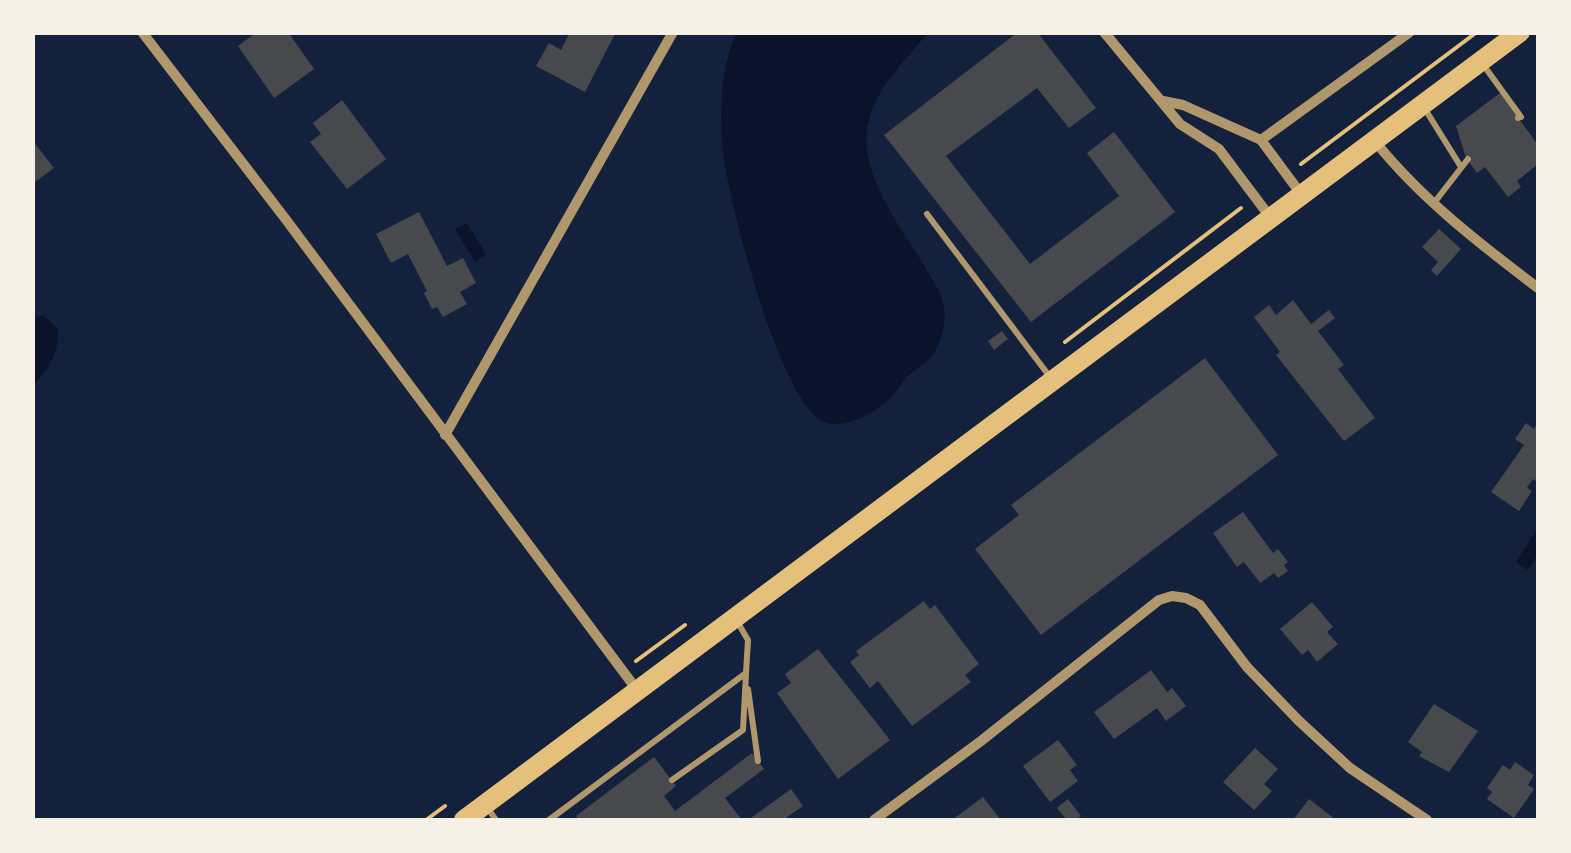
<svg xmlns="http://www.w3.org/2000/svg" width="1571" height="853" viewBox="0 0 1571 853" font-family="Bitter,serif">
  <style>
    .water { fill: #0b132b }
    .building { fill: #48494c }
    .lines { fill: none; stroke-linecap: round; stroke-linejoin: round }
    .path { stroke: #e5c07b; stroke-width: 4 }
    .service { stroke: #b1986c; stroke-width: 6 }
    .minor { stroke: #b1986c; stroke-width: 10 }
    .primary { stroke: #e5c07b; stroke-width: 20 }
  </style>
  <rect width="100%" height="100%" fill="#14213d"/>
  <path class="water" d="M737 32 928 33C909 56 881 83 871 113 851 169 902 227 928 272 932 280 940 290 942 299 948 316 943 343 931 357 925 364 915 369 908 376 901 383 896 393 889 399 874 413 848 428 827 423 781 413 726 191 722 145 720 111 721 63 737 32Z
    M467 223 486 255 475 262 455 229Z
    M43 315 58 329C59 353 49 369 33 386V318Z
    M1538 527V554L1528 570 1516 562Z"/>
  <path class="building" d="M257 32H288L314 69 274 98 238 46Z
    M570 32H616L585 92 536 66 549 43 561 50Z
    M1018 32H1037L1096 108 1069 128 1037 88 946 156 1030 264 1119 196 1087 153 1114 132 1175 212 1031 322 884 135Z
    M1500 93 1538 145V164L1517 181 1521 187 1508 197 1485 167 1477 173 1466 158 1456 126Z
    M342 100 386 159 347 189 310 142 321 134 313 123Z
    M32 140 54 168 32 184Z
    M419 212 447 266 463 258 476 283 460 292 467 304 443 317 437 307 432 309 424 293 427 291 408 254 391 263 376 234Z
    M1439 229 1461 249 1437 276 1431 270 1438 262 1422 247Z
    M1293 300 1311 324 1329 310 1335 318 1318 331 1344 365 1338 369 1375 418 1344 441 1276 355 1280 352 1254 317 1269 305 1276 315Z
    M1002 331 1008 339 994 350 988 341Z
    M1205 358 1278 455 1041 635 975 549 1019 515 1011 505Z
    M1538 421V483L1533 479 1527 488 1532 491 1519 511 1491 492 1524 445 1515 439 1526 423 1534 429Z
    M1243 512 1273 553 1278 549 1288 562 1284 565 1288 571 1278 578 1274 573 1260 583 1244 562 1237 567 1213 533Z
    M924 601 930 609 935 605 979 664 965 675 971 682 912 726 878 681 870 688 850 662 859 655 856 651Z
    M1312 602 1333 627 1327 632 1338 644 1317 662 1308 650 1302 655 1280 629Z
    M818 649 890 740 838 779 777 693 791 683 785 674Z
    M1151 670 1167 692 1172 688 1186 706 1166 721 1157 708 1114 739 1094 712Z
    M1434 704 1478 731 1449 772 1419 756 1422 752 1408 742Z
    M1058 740 1077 765 1070 770 1078 781 1050 802 1023 766Z
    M1255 748 1278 769 1264 784 1272 791 1254 810 1223 782Z
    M752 753 764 769 725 798 742 820H579L576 816 654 757 676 786 664 796 675 811Z
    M1515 762 1534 775 1528 785 1534 789 1514 818 1487 799 1492 792 1487 788 1503 765 1510 770Z
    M791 789 803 806 783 820H748Z
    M983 797 1001 820H952Z
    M1068 799 1081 816 1075 820H1067L1057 808Z
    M1309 799 1336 820H1293Z"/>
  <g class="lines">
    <path class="path" d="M1301 164 1477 32
      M1065 342 1241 208
      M636 661 685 625
      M426 820 445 806"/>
    <path class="service" d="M1482 63 1521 117 1518 118
      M1425 109 1461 167
      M1434 203 1468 159
      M927 214 1050 377
      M748 689 758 761
      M672 780 743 730 746 674
      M486 806 496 820
      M549 820 746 673 748 640 738 623"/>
    <path class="minor" d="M142 32 284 217 637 690
      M1104 32 1180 124 1219 149 1270 217
      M1163 101 1183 105 1261 140 1301 194
      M1261 140 1410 32
      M1374 140C1420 198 1480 244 1538 288
      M445 435 673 32
      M874 820 981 741 1159 600 1172 596 1186 598 1200 605 1247 667 1299 721 1350 768 1427 820"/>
    <path class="primary" d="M464 820 1520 32"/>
  </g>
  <rect width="1571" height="853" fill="none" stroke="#f6f1e7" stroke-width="70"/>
</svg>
